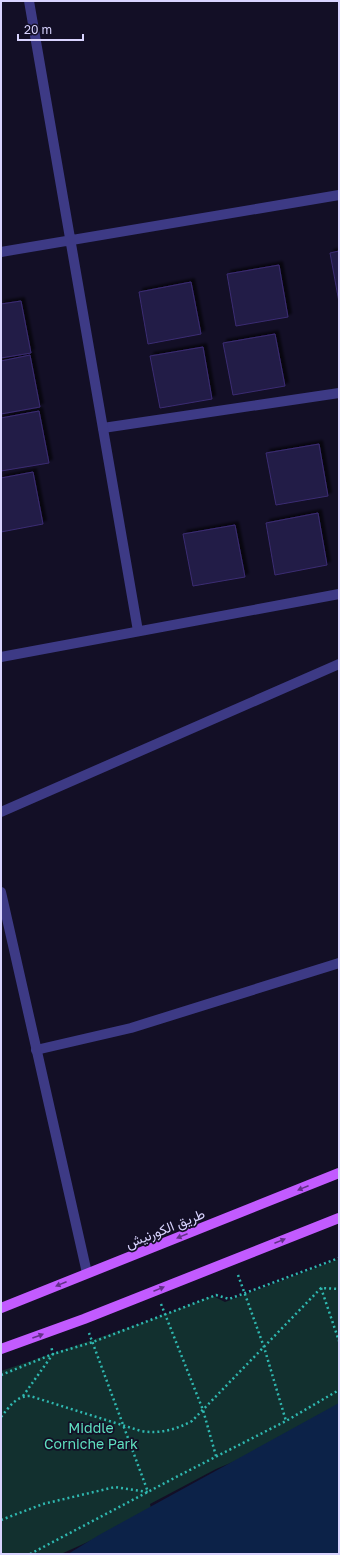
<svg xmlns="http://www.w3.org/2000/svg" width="340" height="1555" viewBox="0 0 340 1555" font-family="'Golos Text',Vazirmatn,sans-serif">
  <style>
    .green { fill: #12302f }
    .water { fill: #0c2248 }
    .building { fill: #241b47; stroke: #3b2d73; filter: url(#shadow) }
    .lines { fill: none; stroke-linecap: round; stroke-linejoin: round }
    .path { stroke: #2fb8b0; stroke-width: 2.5; stroke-dasharray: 2 3; stroke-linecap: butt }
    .service { stroke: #3d3a85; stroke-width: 10 }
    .minor { stroke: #3d3a85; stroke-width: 10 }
    .primary { stroke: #c25bff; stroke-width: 10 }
    .oneway { fill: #623188 }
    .labels { text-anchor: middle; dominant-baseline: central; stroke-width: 3.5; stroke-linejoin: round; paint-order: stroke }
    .street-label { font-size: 14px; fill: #d9d4ff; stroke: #130f26 }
    .park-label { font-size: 14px; fill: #5fe0c0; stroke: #130f26 }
  </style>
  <defs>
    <filter id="shadow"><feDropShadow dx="3.5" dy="-3.5" stdDeviation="1" flood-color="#0009"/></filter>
  </defs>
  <rect width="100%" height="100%" fill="#130f26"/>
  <path class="green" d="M339 1259V1422L252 1454 216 1469 150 1504 152 1513 61 1554H1V1371L142 1323 213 1296 225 1302Z"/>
  <path class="water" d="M339 1403V1554H68L99 1535Z"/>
  <path class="building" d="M339 251V302L330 253Z
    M279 265 288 317 236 326 227 274Z
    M191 282 201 334 148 344 139 292Z
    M21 301 31 353 1 358V304Z
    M275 334 285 386 233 395 223 343Z
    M203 347 212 399 160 408 150 356Z
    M30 355 40 407 1 414V361Z
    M39 411 49 463 1 471V418Z
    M319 444 328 496 276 505 266 453Z
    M33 472 43 524 1 532V478Z
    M318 513 327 565 275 575 266 523Z
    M235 525 245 577 193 586 183 534Z"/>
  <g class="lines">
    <path class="path" d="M238 1275 264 1347 286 1421
      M321 1288 339 1341
      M161 1304 203 1410 216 1456
      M1 1375 53 1354 51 1346
      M23 1396 53 1354 93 1342 216 1295 229 1299 339 1258
      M1 1417C10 1406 16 1396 30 1396L141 1431C160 1434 175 1430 192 1421L321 1288 339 1289
      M1 1520 43 1504 115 1487 148 1492 89 1333
      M30 1554 180 1475 286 1421 339 1390"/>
    <path class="service" d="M103 428 339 393
      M36 1050 131 1028 339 963"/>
    <path class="minor" d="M29 1 138 631
      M1 252 339 195
      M1 657 339 594
      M1 812 339 664
      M1 892 87 1273"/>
    <path class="primary" d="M1 1308 339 1173
      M1 1349 84 1319 339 1218"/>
  </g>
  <defs><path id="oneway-solid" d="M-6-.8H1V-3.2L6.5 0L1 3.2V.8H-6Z"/></defs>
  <g class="oneway">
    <use href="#oneway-solid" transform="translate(303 1188) rotate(158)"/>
    <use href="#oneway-solid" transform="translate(182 1236) rotate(158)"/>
    <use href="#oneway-solid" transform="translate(280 1241) rotate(-22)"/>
    <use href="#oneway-solid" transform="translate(61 1284) rotate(158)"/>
    <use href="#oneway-solid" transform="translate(159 1289) rotate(-22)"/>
    <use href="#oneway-solid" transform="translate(38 1336) rotate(-20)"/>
  </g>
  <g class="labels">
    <g class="street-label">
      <text transform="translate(165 1228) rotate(-22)">طريق الكورنيش</text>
    </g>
    <g class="park-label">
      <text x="91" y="1427">Middle<tspan x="91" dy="16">Corniche Park</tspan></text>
    </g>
  </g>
  <rect width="340" height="1555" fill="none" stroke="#d9d4ff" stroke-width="4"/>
  <path d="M18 34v6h65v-6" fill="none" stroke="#d9d4ff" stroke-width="2"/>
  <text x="24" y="34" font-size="12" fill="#d9d4ff" stroke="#130f26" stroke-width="3" paint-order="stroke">20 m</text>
</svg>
